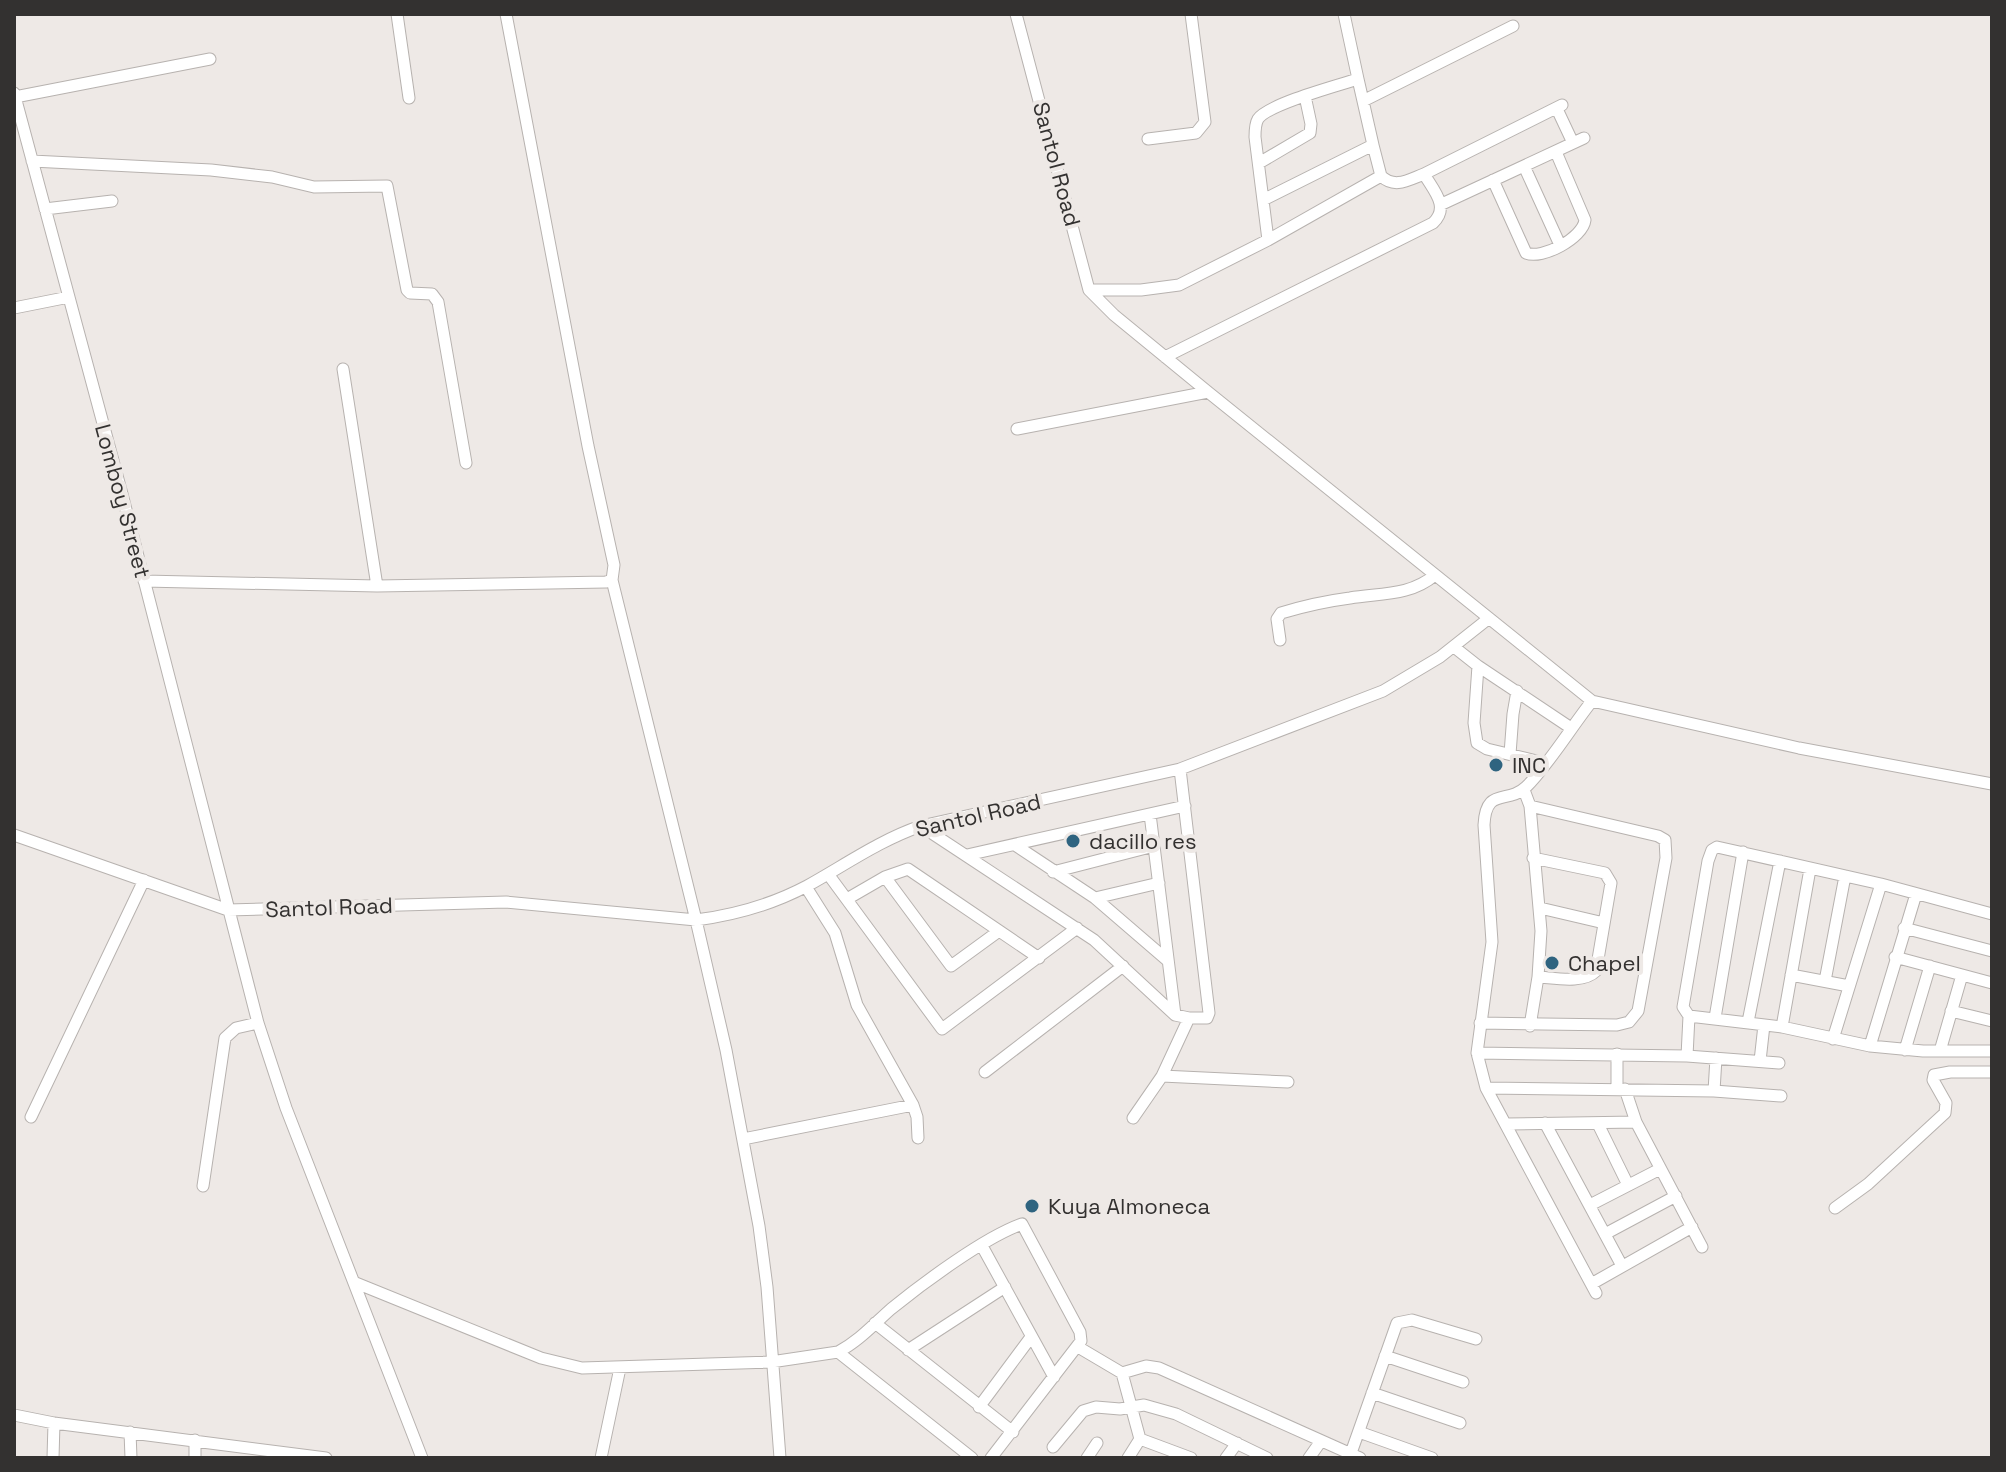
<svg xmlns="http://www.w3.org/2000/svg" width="2006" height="1472" viewBox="0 0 2006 1472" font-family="'Space Grotesk',sans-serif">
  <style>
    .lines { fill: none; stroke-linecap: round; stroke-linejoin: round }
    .minor-casing { stroke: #b7b2af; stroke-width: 13 }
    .minor { stroke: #fff; stroke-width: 11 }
    .poi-dot { fill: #2f6480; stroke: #eee9e6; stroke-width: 3 }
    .labels { text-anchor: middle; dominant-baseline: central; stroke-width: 8; stroke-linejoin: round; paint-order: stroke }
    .street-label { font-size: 22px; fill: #333130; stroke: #eee9e6 }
    .poi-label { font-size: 22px; fill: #333130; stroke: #eee9e6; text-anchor: start }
  </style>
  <rect width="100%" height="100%" fill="#eee9e6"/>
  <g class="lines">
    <g class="minor-casing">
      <path id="minor" d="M397 14 409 98
        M1016 14 1089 290 1114 315 1208 392 1592 701 1799 748 1992 784
        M14 93 122 494 258 1023 286 1108 422 1458
        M15 97 210 59
        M1363 101 1513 26
        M1557 109 1573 143
        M1148 139 1196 133 1205 122 1191 14
        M1373 145 1381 176
        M32 161 211 170 272 177 314 187 387 186 407 290 410 293 432 294 438 302 466 463
        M1259 163 1310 133 1311 124 1305 96
        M1524 166 1560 245
        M1424 174 1562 105
        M1493 180 1526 253C1542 260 1583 238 1585 220L1556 152
        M1263 200 1373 145 1358 79
        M1442 204 1584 138
        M45 209 112 201
        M1268 240 1255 137C1255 131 1255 124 1258 119 1268 104 1339 85 1358 79L1344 14
        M1089 290H1141L1179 285 1268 240 1381 176C1395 189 1408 180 1424 174 1434 191 1450 207 1433 223L1165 357
        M14 308 69 297
        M343 369 377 586
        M1017 429 1208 392
        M612 580 696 920 726 1050 759 1226 767 1287 780 1458
        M144 581 377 586 606 582 612 580 614 565 588 446 506 14
        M1280 640 1277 619 1281 613C1304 606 1327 601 1350 598 1381 593 1410 596 1435 575
        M1454 647 1478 666 1571 728
        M1478 666 1474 723 1477 743 1487 749 1545 763
        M1592 701C1572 726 1547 767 1526 787 1507 805 1486 786 1484 825L1492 942 1477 1053 1486 1088 1596 1293
        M1510 754 1513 714 1517 691
        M1524 790 1530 806 1541 931 1538 977 1530 1026
        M1150 814 1175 1015
        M921 826 1094 940 1175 1015 1189 1018H1207L1209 1013 1180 769
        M14 835 228 910 506 902 696 920C735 915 773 904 807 886 845 865 880 840 921 826L1180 769 1383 691 1440 657 1488 619
        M1015 845 1095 898 1167 960
        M967 855 1185 806
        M1533 858 1605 873 1611 883 1596 971C1583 984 1555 978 1538 977
        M1053 872 1154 846
        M828 874 942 1029 1077 928
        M885 877 951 966 999 931
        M806 887 835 933 857 1005 913 1105 917 1117 918 1138
        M1095 898 1159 883
        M847 899 885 877 908 869 1039 958
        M1540 908 1604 923
        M1992 914 1881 884 1717 847 1712 850 1708 861 1683 1007 1689 1016 1782 1027 1870 1046 1923 1051H1992
        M1904 928 1992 951
        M1895 957 1992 983
        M1791 975 1849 986
        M1825 981 1845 876
        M1951 1011 1992 1021
        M1715 1018 1743 852
        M1748 1022 1780 861
        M1480 1023 1617 1025 1629 1022 1638 1011 1666 858 1665 840 1658 836 1530 806
        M1782 1027 1810 869
        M1833 1039 1881 884
        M1870 1046 1916 894
        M1905 1050 1930 966
        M1940 1051 1962 975
        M1477 1053 1687 1056 1779 1063
        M1687 1056 1689 1016
        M1760 1061 1764 1025
        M985 1072 1123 966
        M1162 1076 1288 1082
        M1486 1088 1714 1091 1781 1096
        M1617 1089V1054
        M1625 1089 1636 1122 1702 1247
        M1714 1091 1716 1058
        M31 1117 144 880
        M1133 1118 1162 1076 1189 1018
        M1545 1123 1622 1266
        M1507 1124 1636 1122
        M1598 1124 1628 1185
        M743 1139 913 1105
        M203 1186 225 1038 236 1028 258 1023
        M1590 1205 1660 1169
        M1835 1208 1868 1184 1945 1113 1946 1103 1933 1080 1934 1075 1950 1072H1992
        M1605 1234 1676 1196
        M982 1246 1054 1377
        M356 1283 541 1358 582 1368 771 1362 838 1352 972 1458
        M1593 1283 1692 1227
        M875 1323 1013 1432
        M1078 1347 1122 1373 1146 1366 1159 1368 1360 1458
        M908 1350 1005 1287
        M838 1352C859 1341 874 1324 891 1309 923 1283 985 1237 1022 1224L1080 1332 1081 1341 991 1458
        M1385 1356 1463 1382
        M1122 1373 1140 1439 1128 1458
        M1372 1393 1460 1423
        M979 1407 1031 1337
        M14 1415 54 1423 326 1458
        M130 1432 131 1458
        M1359 1432 1432 1458
        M1140 1439 1191 1458
        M195 1440V1458
        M1053 1447 1083 1411 1096 1407 1120 1409 1144 1405 1176 1414 1267 1458
        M1351 1453 1397 1323 1412 1320 1476 1339
        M53 1458 54 1423
        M601 1458 620 1368
        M1087 1458 1097 1443
        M1226 1458 1237 1443
        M1309 1458 1321 1441"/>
    </g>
    <use href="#minor" class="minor"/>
  </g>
  <g class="poi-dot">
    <circle cx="1496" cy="765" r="8"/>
    <circle cx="1073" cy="841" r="8"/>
    <circle cx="1552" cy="963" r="8"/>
    <circle cx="1032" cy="1206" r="8"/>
  </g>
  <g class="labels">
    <g class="street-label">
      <text transform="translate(1057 164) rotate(75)">Santol Road</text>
      <text transform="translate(123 501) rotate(75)">Lomboy Street</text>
      <text transform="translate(978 815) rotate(-13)">Santol Road</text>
      <text transform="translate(329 907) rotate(-2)">Santol Road</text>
    </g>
    <g class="poi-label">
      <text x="1512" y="765">INC</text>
      <text x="1089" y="841">dacillo res</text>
      <text x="1568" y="963">Chapel</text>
      <text x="1048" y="1206">Kuya Almoneca</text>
    </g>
  </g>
  <rect width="2006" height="1472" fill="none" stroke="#333130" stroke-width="32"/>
</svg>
